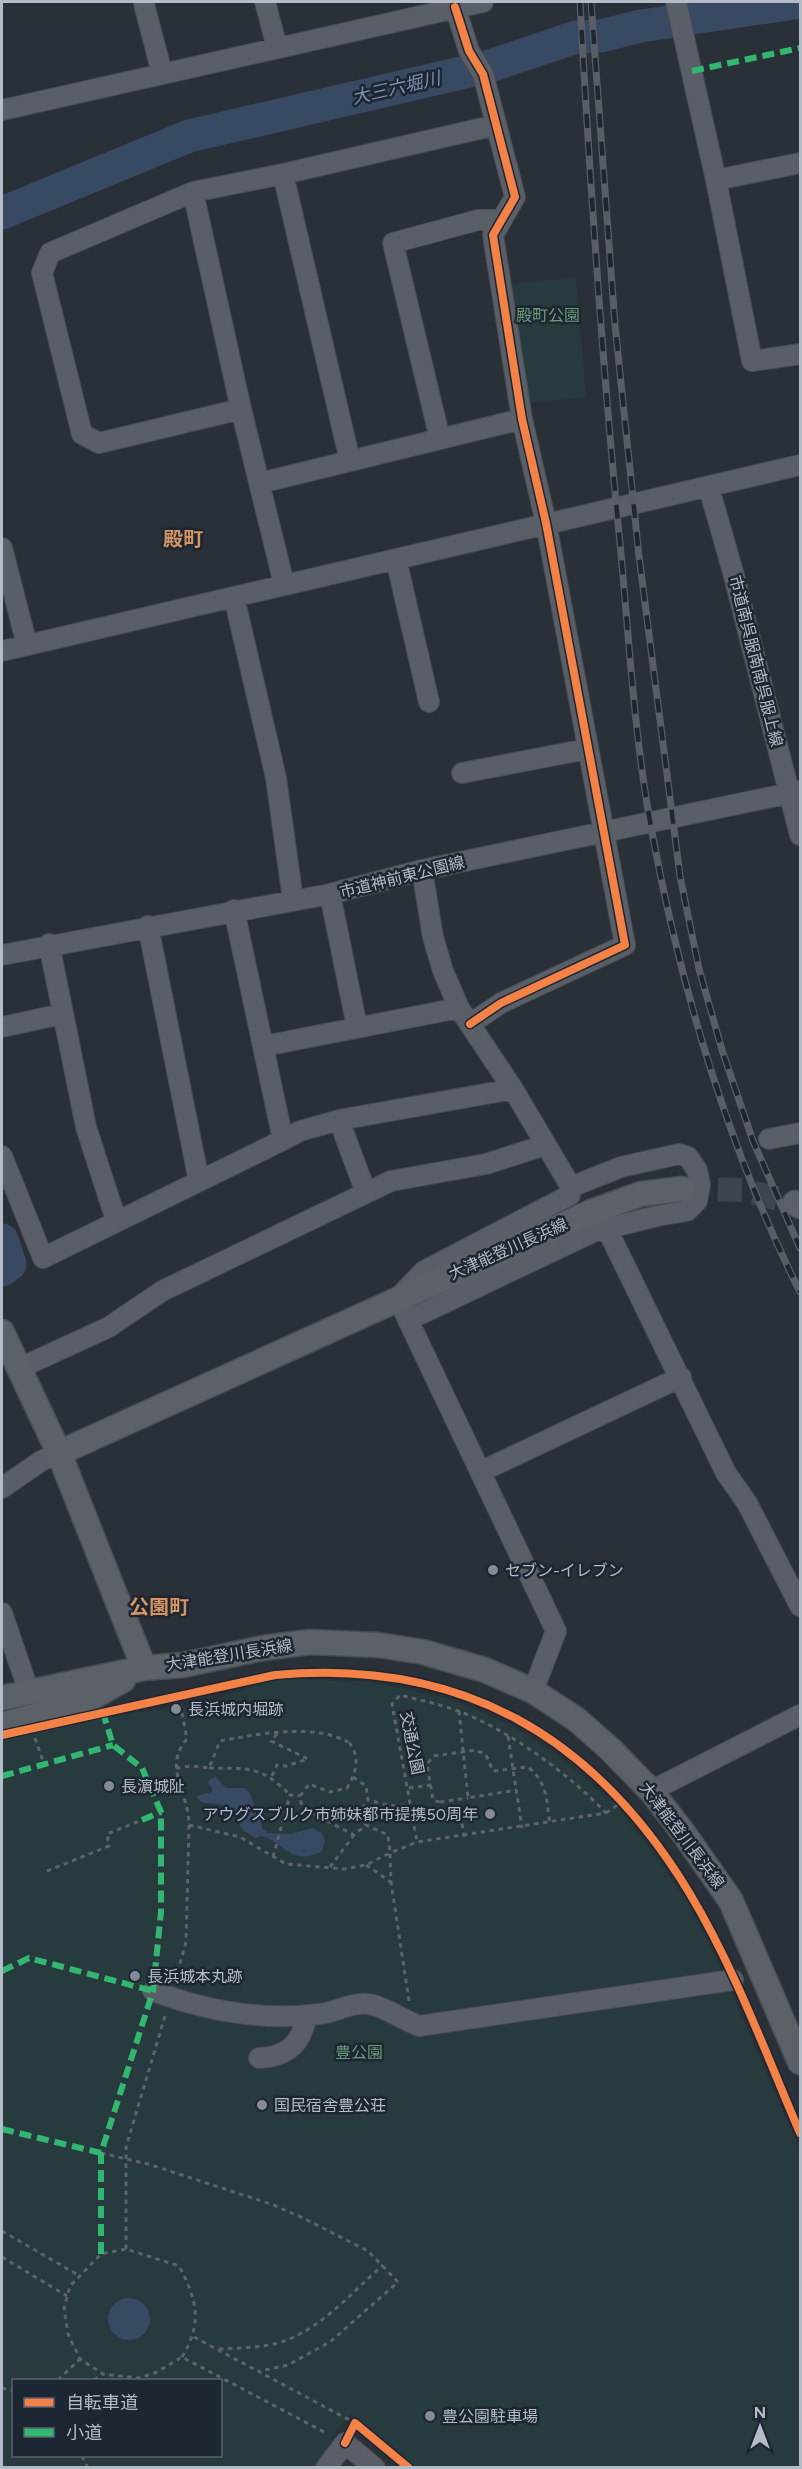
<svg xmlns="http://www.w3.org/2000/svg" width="802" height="2469" viewBox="0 0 802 2469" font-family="Figtree,'Noto Sans JP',sans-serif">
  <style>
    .green { fill: #273a3e; fill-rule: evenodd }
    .water { fill: #384963 }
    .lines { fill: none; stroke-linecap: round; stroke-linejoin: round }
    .river { stroke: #384963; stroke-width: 33 }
    .major-tunnel { stroke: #3f454e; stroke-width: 24; stroke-dasharray: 24 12; stroke-linecap: butt }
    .minor-casing { stroke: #484c53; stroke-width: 22 }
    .major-casing { stroke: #484c55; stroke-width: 27 }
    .path { stroke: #5d636a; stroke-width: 3; stroke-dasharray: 4.5 4.5; stroke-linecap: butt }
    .minor { stroke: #5a5e66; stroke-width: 20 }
    .major { stroke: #5c6168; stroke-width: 24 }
    .rail-casing { stroke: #595d64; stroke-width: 7 }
    .rail { stroke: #1d2633; stroke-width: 4.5; stroke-dasharray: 14; stroke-linecap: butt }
    .quiet { stroke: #33b770; stroke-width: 6; stroke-dasharray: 12 6; stroke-linecap: butt }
    .cycleway-casing { stroke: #1d2633; stroke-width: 11 }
    .cycleway { stroke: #f48246; stroke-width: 8 }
    .poi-dot { fill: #848b96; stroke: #1d2633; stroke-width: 2 }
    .labels { text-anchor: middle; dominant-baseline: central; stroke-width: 5; stroke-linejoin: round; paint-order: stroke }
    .park-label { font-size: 16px; fill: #6b9a76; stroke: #1d2633 }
    .street-label { font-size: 16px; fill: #b4bcc9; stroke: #1d2633 }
    .poi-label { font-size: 16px; fill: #b4bcc9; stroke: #1d2633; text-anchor: start }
    .water-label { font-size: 18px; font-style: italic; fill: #7c92b1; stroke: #1d2633 }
    .quarter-label { font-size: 20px; font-weight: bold; fill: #d59563; stroke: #1d2633 }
  </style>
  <rect width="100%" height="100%" fill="#2a3038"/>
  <path class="green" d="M576 277 586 397 530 403 511 284Z
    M281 1678 370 1682 451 1699 511 1725 556 1754 613 1802 655 1854 688 1904 717 1959 800 2150V2467H416L351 2414 330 2439 335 2442 314 2467H2V1734L201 1703ZM14 2380H220V2456H14Z"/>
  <path class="water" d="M11 1239 22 1263 2 1278V1246Z
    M216 1777 226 1788H245L251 1795 256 1813 260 1815 262 1828 267 1833 291 1834 312 1828 322 1833 325 1841 322 1851C291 1868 285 1841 260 1836L256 1838C233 1829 239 1811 222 1805 212 1801 202 1807 196 1796L212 1792V1788L208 1783 210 1779Z
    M108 2319a21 21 0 1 1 42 0a21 21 0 1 1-42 0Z"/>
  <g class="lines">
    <path class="river" d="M2 213 189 136 487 67 576 37 601 36 641 26 800 2
      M2 1240 10 1264 2 1270"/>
    <path class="major-tunnel" d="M682 1189 743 1190 795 1203"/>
    <g class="minor-casing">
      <path id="minor" d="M265 2 277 47
        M676 2 716 180 752 361 800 354
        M144 4 162 73
        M455 7 469 51 483 74 515 197 493 235 522 419 546 523 625 945 501 1003 470 1024
        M2 110 483 2
        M283 174 496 125
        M716 180 800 163
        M193 192 241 409 284 584
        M241 409 99 443 82 434 42 273 50 253 193 192 283 174 350 461
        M440 439 393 243 478 220H501
        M260 483 522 419
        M709 488 733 572 800 835
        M2 548 27 645
        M396 559 429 702
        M234 597 276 778 293 900
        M2 651 800 465
        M462 773 587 749
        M422 870 433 937 443 971 459 1008 513 1089 571 1187 621 1167 679 1154 688 1157 697 1170 700 1185 697 1201 687 1211 657 1216 593 1232 408 1320 398 1298 424 1271 570 1195 571 1187
        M330 894 357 1027
        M234 910 283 1140 300 1131 339 1120 366 1193
        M148 926 199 1181
        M49 944 86 1127 116 1220
        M2 955 330 894 422 870 800 791
        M2 1027 62 1014
        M264 1046 459 1008
        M339 1120 513 1089
        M769 1139 800 1133
        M2 1156 43 1258 283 1140
        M607 1229 726 1473 747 1503 800 1606
        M408 1320 556 1631 533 1691
        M20 1368 109 1327 162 1291 391 1181 486 1164 545 1145
        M482 1471 681 1377
        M2 1488 41 1461 59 1453
        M2 1613 29 1692
        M651 1791 800 1715
        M153 1991C206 2011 263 2021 320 2014 338 2012 353 2000 373 2005 388 2009 404 2020 419 2026L733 1980
        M259 2058C287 2057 303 2043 306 2015
        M326 2468 345 2443 375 2468"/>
    </g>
    <g class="major-casing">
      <path id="major" d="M795 1203 800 1206
        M2 1332 59 1453 144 1668
        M59 1453 591 1212 641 1194 682 1189
        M2 1698 144 1668 183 1665 263 1648 310 1642 378 1645 423 1652 485 1670 533 1691 576 1719 610 1749 651 1791 682 1831 731 1901 800 2062
        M2 1725 82 1703 123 1680"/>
    </g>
    <path class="path" d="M459 1711 468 1798 516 1790
      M508 1736 522 1828
      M35 1738 44 1764
      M176 1768 191 1766 209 1768 220 1741C258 1734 313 1723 348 1742
      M209 1768C250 1769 260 1765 290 1795
      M272 1776 277 1765 286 1766 308 1759 271 1741 278 1733
      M353 1777 366 1786 368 1800 391 1806 410 1805
      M409 1788 431 1785
      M440 1802 468 1798
      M606 1813 622 1802
      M189 1825 240 1837 286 1864 344 1869 366 1865 390 1853 388 1835 366 1825 354 1835 302 1808 300 1796 309 1784 330 1792 347 1788C357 1771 361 1756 347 1740
      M366 1825 355 1808 363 1807 368 1800
      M464 1837 461 1816 443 1817 439 1802 433 1800 427 1764 434 1756 476 1750 486 1755 493 1771 528 1767C548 1783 546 1800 550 1823
      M273 1857 290 1795 300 1796
      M366 1865 391 1882
      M330 1867 354 1835
      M47 1871 109 1846 107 1834 142 1820
      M175 1981 186 1942 189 1825C189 1791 162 1768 187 1739L179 1697
      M409 2001 391 1882 390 1853 417 1842 606 1813C569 1774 509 1730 458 1711 440 1704 419 1700 400 1695L392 1704 417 1842
      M101 2153 148 2164 271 2204 301 2217 368 2251 398 2282 330 2342 288 2365 260 2371
      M2 2231 80 2276
      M126 2249V2147L165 2016
      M2 2257 67 2296
      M194 2337 355 2423
      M219 2349C237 2348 256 2348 274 2344 317 2334 351 2293 383 2265
      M182 2357C203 2322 197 2300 179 2266L126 2249 101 2254 70 2286 64 2308 68 2334 80 2359 103 2374 139 2378 157 2372 182 2357 328 2434
      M58 2380 80 2359
      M94 2380 103 2374
      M2 2388 14 2391
      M82 2456 88 2468"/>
    <use href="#minor" class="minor"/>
    <use href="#major" class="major"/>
    <g class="rail-casing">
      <path id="rail" d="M580 2C590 182 602 363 620 543 629 638 634 734 651 827 680 986 728 1147 800 1292
        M591 2 615 325 639 556 680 876 699 969 722 1050 753 1141 800 1248"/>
    </g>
    <use href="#rail" class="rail"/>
    <path class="quiet" d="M692 71 800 48
      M2 1776 113 1745
      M142 1820 161 1812
      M2 1971 29 1958 153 1991
      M2 2129 101 2153
      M101 2254V2153L153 1991 161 1912V1812L142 1768 113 1745 104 1716"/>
    <g class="cycleway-casing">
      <path id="cycleway" d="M455 7 469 51 483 74 515 197 493 235 522 419 546 523 625 945 501 1003 470 1024
        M2 1735 275 1675C461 1658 595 1736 690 1894 735 1969 766 2054 800 2133
        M345 2443 355 2423 409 2468"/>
    </g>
    <use href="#cycleway" class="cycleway"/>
  </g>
  <g class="poi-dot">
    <circle cx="493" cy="1570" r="6"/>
    <circle cx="176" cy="1709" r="6"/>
    <circle cx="109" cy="1786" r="6"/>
    <circle cx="490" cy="1814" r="6"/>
    <circle cx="135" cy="1976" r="6"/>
    <circle cx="262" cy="2105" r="6"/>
    <circle cx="430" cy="2416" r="6"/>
  </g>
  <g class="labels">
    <g class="park-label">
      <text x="548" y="315">殿町公園</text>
      <text x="359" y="2052">豊公園</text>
    </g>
    <g class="street-label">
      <text transform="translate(756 661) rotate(76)">市道南呉服南南呉服上線</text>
      <text transform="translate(402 877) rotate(-14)">市道神前東公園線</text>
      <text transform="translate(508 1249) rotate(-24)">大津能登川長浜線</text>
      <text transform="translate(229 1655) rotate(-9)">大津能登川長浜線</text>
      <text transform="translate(412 1743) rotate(79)">交通公園</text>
      <text transform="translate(682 1835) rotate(53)">大津能登川長浜線</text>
    </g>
    <g class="poi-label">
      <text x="505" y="1570">セブン-イレブン</text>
      <text x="188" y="1709">長浜城内堀跡</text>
      <text x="121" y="1786">長濵城阯</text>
      <text x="478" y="1814" text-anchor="end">アウグスブルク市姉妹都市提携50周年</text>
      <text x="147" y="1976">長浜城本丸跡</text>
      <text x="274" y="2105">国民宿舎豊公荘</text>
      <text x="442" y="2416">豊公園駐車場</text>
    </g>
    <g class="water-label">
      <text transform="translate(396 88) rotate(-13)">大三六堀川</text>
    </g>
    <g class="quarter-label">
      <text x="183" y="539">殿町</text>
      <text x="159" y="1607">公園町</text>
    </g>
  </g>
  <rect width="802" height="2469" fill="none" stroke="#b4bcc9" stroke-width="6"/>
  <rect x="12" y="2379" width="210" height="78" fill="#1d2633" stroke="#59626f" stroke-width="1.5"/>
  <rect x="24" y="2398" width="30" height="9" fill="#f48246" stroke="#59626f" stroke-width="1.5"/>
  <text x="66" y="2409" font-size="18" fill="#b4bcc9">自転車道</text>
  <rect x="24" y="2428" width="30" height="9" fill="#33b770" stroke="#59626f" stroke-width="1.5"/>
  <text x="66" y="2439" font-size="18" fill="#b4bcc9">小道</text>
  <g transform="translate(760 2427)" stroke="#1d2633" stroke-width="4.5" paint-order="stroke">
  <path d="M0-4.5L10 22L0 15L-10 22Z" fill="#b4bcc9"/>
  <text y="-9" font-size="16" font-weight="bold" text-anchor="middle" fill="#b4bcc9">N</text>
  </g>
</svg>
